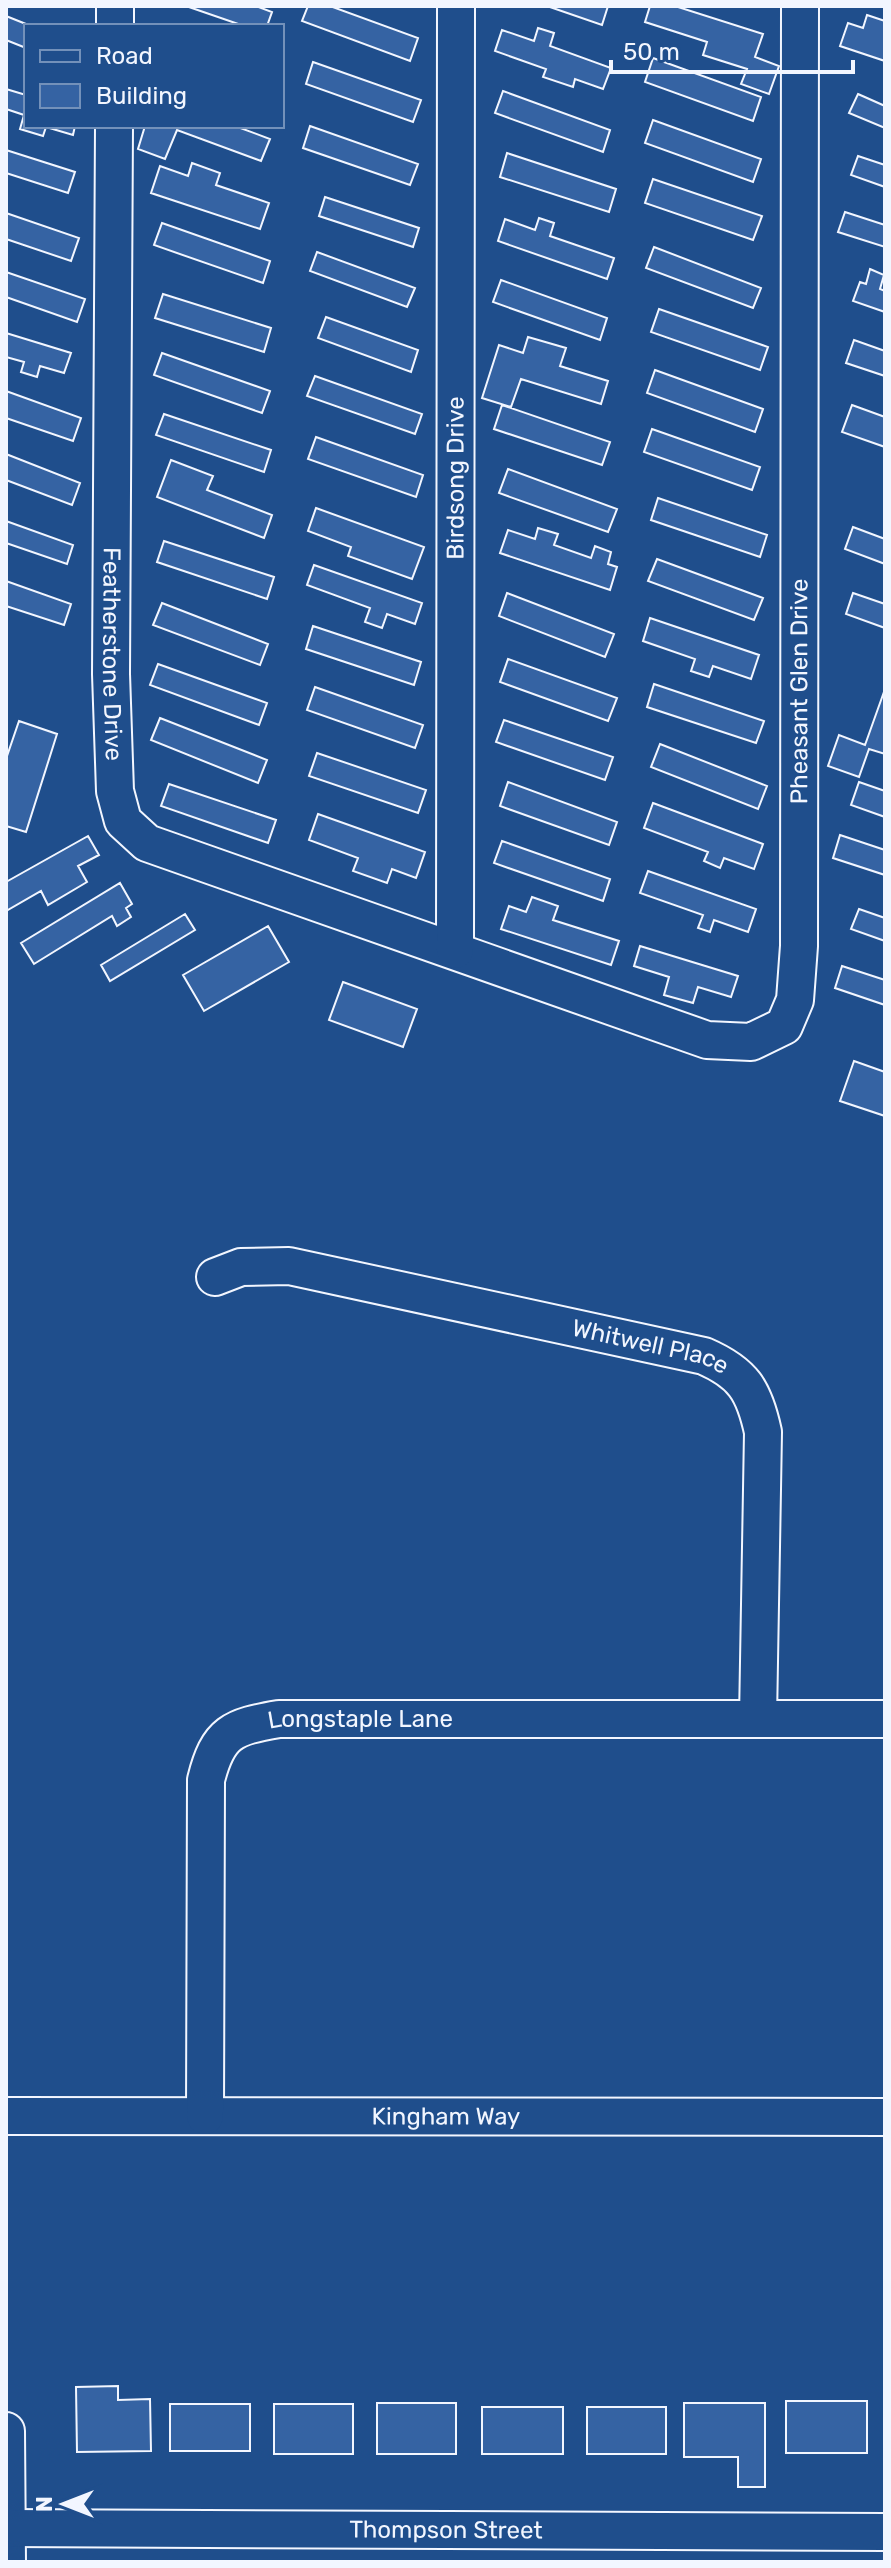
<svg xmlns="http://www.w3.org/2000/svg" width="891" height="2568" viewBox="0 0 891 2568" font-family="Rubik,sans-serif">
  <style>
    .building { fill: #3563a3; stroke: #f2f6ff; stroke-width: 2 }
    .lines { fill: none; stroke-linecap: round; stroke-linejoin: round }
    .minor-casing { stroke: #f2f6ff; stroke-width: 40 }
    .minor { stroke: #1f4e8c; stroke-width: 36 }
    .labels { text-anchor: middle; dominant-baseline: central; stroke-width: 6; stroke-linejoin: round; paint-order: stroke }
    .street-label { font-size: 24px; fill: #f2f6ff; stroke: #1f4e8c }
  </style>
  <rect width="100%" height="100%" fill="#1f4e8c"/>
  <path class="building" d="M186 6H256L272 12 267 26H244Z
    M308 6H330L418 38 410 61 302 21Z
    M547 6H608L602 25Z
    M650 6H675L763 34 755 57 779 66 769 94 741 84 747 69 703 55 707 42 645 22Z
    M867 15 885 21V61L840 46 848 23 863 28Z
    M6 16 31 26H26V48L6 40Z
    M538 28 554 33 550 46 611 68 603 89 575 79 573 87 543 77 546 69 495 51 502 30 534 41Z
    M653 58 761 97 753 121 645 82Z
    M313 62 421 100 413 122 306 84Z
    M6 89 26 95V126H75L73 135 46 127 43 136 20 129 24 115 6 109Z
    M503 91 610 130 603 152 495 113Z
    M858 94 885 106V128L849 113Z
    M653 120 761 159 753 182 645 143Z
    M145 126H235L270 139 261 161 177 130 165 159 138 149Z
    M310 126 418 164 410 185 303 148Z
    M6 150 75 172 68 193 6 173Z
    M507 153 616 189 609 212 500 177Z
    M858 156 885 165V187L851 175Z
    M192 163 220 173 216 185 269 203 260 229 151 193 160 166 188 176Z
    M653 179 762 216 753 240 645 203Z
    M325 197 419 228 413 247 319 216Z
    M845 212 885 225V247L838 232Z
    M6 213 79 238 71 261 6 239Z
    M539 218 554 223 550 236 614 258 607 279 498 241 505 219 535 230Z
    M162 223 270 261 263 283 154 245Z
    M654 247 761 288 753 308 646 268Z
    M317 252 415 288 407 307 310 271Z
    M870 269 884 275 880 289 885 291V312L853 301 860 282 866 284Z
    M6 272 85 299 77 322 6 297Z
    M501 280 607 318 600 340 493 302Z
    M163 294 271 328 264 352 155 318Z
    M659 309 768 347 760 370 651 332Z
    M326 317 418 350 411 372 318 338Z
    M6 333 71 353 64 373 40 366 37 377 21 372 24 362 6 357Z
    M528 337 566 348 560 366 608 381 601 404 521 379 511 407 482 398 499 345 523 353Z
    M854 340 885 351V376L846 363Z
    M162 353 270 391 262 413 154 375Z
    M655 370 763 409 755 432 647 393Z
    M315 376 422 414 415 434 307 396Z
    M6 391 81 418 73 441 6 418Z
    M502 405 610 442 602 465 494 429Z
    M852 405 885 417V447L842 432Z
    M164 414 271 450 264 472 156 435Z
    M652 429 760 467 752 490 644 452Z
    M316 437 423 475 416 497 308 459Z
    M6 454 80 483 72 505 6 480Z
    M171 460 213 476 207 490 272 515 264 538 157 497Z
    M508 469 617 509 608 532 499 493Z
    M658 498 767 535 760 557 651 520Z
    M316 508 424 547 412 579 348 556 351 547 308 531Z
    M6 521 73 545 67 564 6 543Z
    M853 527 885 539V564L845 549Z
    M538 528 558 534 554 545 591 558 595 546 611 552 608 564 617 567 610 590 500 553 508 530 535 539Z
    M164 541 274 577 267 599 157 562Z
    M657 559 763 598 754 620 648 581Z
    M314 565 422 603 415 624 387 614 382 628 365 622 370 608 307 585Z
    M6 581 71 604 64 625 6 606Z
    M507 593 614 634 605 657 499 616Z
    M853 593 885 604V628L846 614Z
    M162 603 268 644 260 665 153 625Z
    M650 618 759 655 751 679 713 666 709 677 691 671 695 659 643 641Z
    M313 626 421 662 414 685 306 649Z
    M508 659 617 698 608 721 500 682Z
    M158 664 267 703 259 725 150 685Z
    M654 684 764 721 756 743 647 707Z
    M315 687 423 725 415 748 307 710Z
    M885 689V754L869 749 859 777 828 766 839 735 865 745Z
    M160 718 267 760 258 783 151 740Z
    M504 720 613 757 605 780 496 742Z
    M19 721 57 734 26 832 6 826V759Z
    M660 744 767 786 758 809 651 767Z
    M317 753 426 790 418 813 309 776Z
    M508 782 617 822 609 845 500 806Z
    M859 782 885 791V817L851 805Z
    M169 784 276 820 268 843 161 806Z
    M653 803 763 844 754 869 724 858 720 868 704 861 708 852 644 828Z
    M318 814 425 852 416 878 392 869 387 883 353 871 358 858 309 840Z
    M840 835 885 850V875L833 858Z
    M88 836 99 855 78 866 87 882 48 905 41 891 6 911V882Z
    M502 841 610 879 603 901 494 863Z
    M648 871 756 909 748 932 714 920 710 932 698 928 703 915 640 893Z
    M120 883 132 904 126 908 131 917 117 926 112 916 34 964 21 943Z
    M532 897 558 906 553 920 619 941 611 965 501 929 509 906 526 912Z
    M859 909 885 918V941L851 929Z
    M185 914 195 930 110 981 101 965Z
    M268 926 289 962 204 1011 183 975Z
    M640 946 738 976 731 997 698 987 693 1003 664 995 669 977 634 966Z
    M842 966 885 980V1005L835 988Z
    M343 982 417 1009 403 1047 329 1020Z
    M854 1061 885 1072V1116L840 1101Z
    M118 2386V2400L150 2399 151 2451 77 2452 76 2387Z
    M786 2401H867V2453H786Z
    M377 2403H456V2454H377Z
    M684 2403H765V2487H738V2457H684Z
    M170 2404H250V2451H170Z
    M274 2404H353V2454H274Z
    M482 2407H563V2454H482Z
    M587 2407H666V2454H587Z"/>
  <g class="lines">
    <g class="minor-casing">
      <g id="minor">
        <path d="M115 26V6"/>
        <path id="s1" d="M114 126 111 674 115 791 123 821 147 843 707 1040 751 1042 784 1026 795 1000 799 946 800 6"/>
        <path id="s2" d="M455 950 456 6"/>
        <path id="s3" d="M215 1277 241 1267 289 1266 704 1356C743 1373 754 1390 763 1432L758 1719"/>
        <path id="s4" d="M6 2116 885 2117"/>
        <path id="s5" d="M205 2116 206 1780C218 1732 232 1727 279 1719H885"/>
        <path d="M6 2431 7 2562"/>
        <path id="s6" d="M6 2528 885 2532"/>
      </g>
    </g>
    <use href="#minor" class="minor"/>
  </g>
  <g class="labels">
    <g class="street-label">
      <text stroke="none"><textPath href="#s2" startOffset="472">Birdsong Drive</textPath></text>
      <text stroke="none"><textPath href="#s1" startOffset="528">Featherstone Drive</textPath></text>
      <text stroke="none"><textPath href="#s1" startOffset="1740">Pheasant Glen Drive</textPath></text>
      <text stroke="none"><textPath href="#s3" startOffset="446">Whitwell Place</textPath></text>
      <text stroke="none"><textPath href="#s5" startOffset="522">Longstaple Lane</textPath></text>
      <text stroke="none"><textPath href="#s4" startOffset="440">Kingham Way</textPath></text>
      <text stroke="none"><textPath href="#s6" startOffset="440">Thompson Street</textPath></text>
    </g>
  </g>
  <rect width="891" height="2568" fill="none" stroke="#f2f6ff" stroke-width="16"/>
  <rect x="24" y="24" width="260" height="104" fill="#1f4e8c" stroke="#7391ba" stroke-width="2"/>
  <rect x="40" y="50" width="40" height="12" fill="#1f4e8c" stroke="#7391ba" stroke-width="2"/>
  <text x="96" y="64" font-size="24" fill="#f2f6ff">Road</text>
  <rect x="40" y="84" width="40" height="24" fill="#3563a3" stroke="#7391ba" stroke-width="2"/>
  <text x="96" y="104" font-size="24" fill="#f2f6ff">Building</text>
  <g transform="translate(64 2504) rotate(270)" stroke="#1f4e8c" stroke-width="6" paint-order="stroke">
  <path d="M0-6L14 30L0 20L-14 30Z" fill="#f2f6ff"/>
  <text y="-12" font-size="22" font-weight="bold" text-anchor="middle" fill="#f2f6ff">N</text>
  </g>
  <path d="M611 60v12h242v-12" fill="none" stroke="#f2f6ff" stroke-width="4"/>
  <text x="623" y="60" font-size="24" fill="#f2f6ff" stroke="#1f4e8c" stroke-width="6" paint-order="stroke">50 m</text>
</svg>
